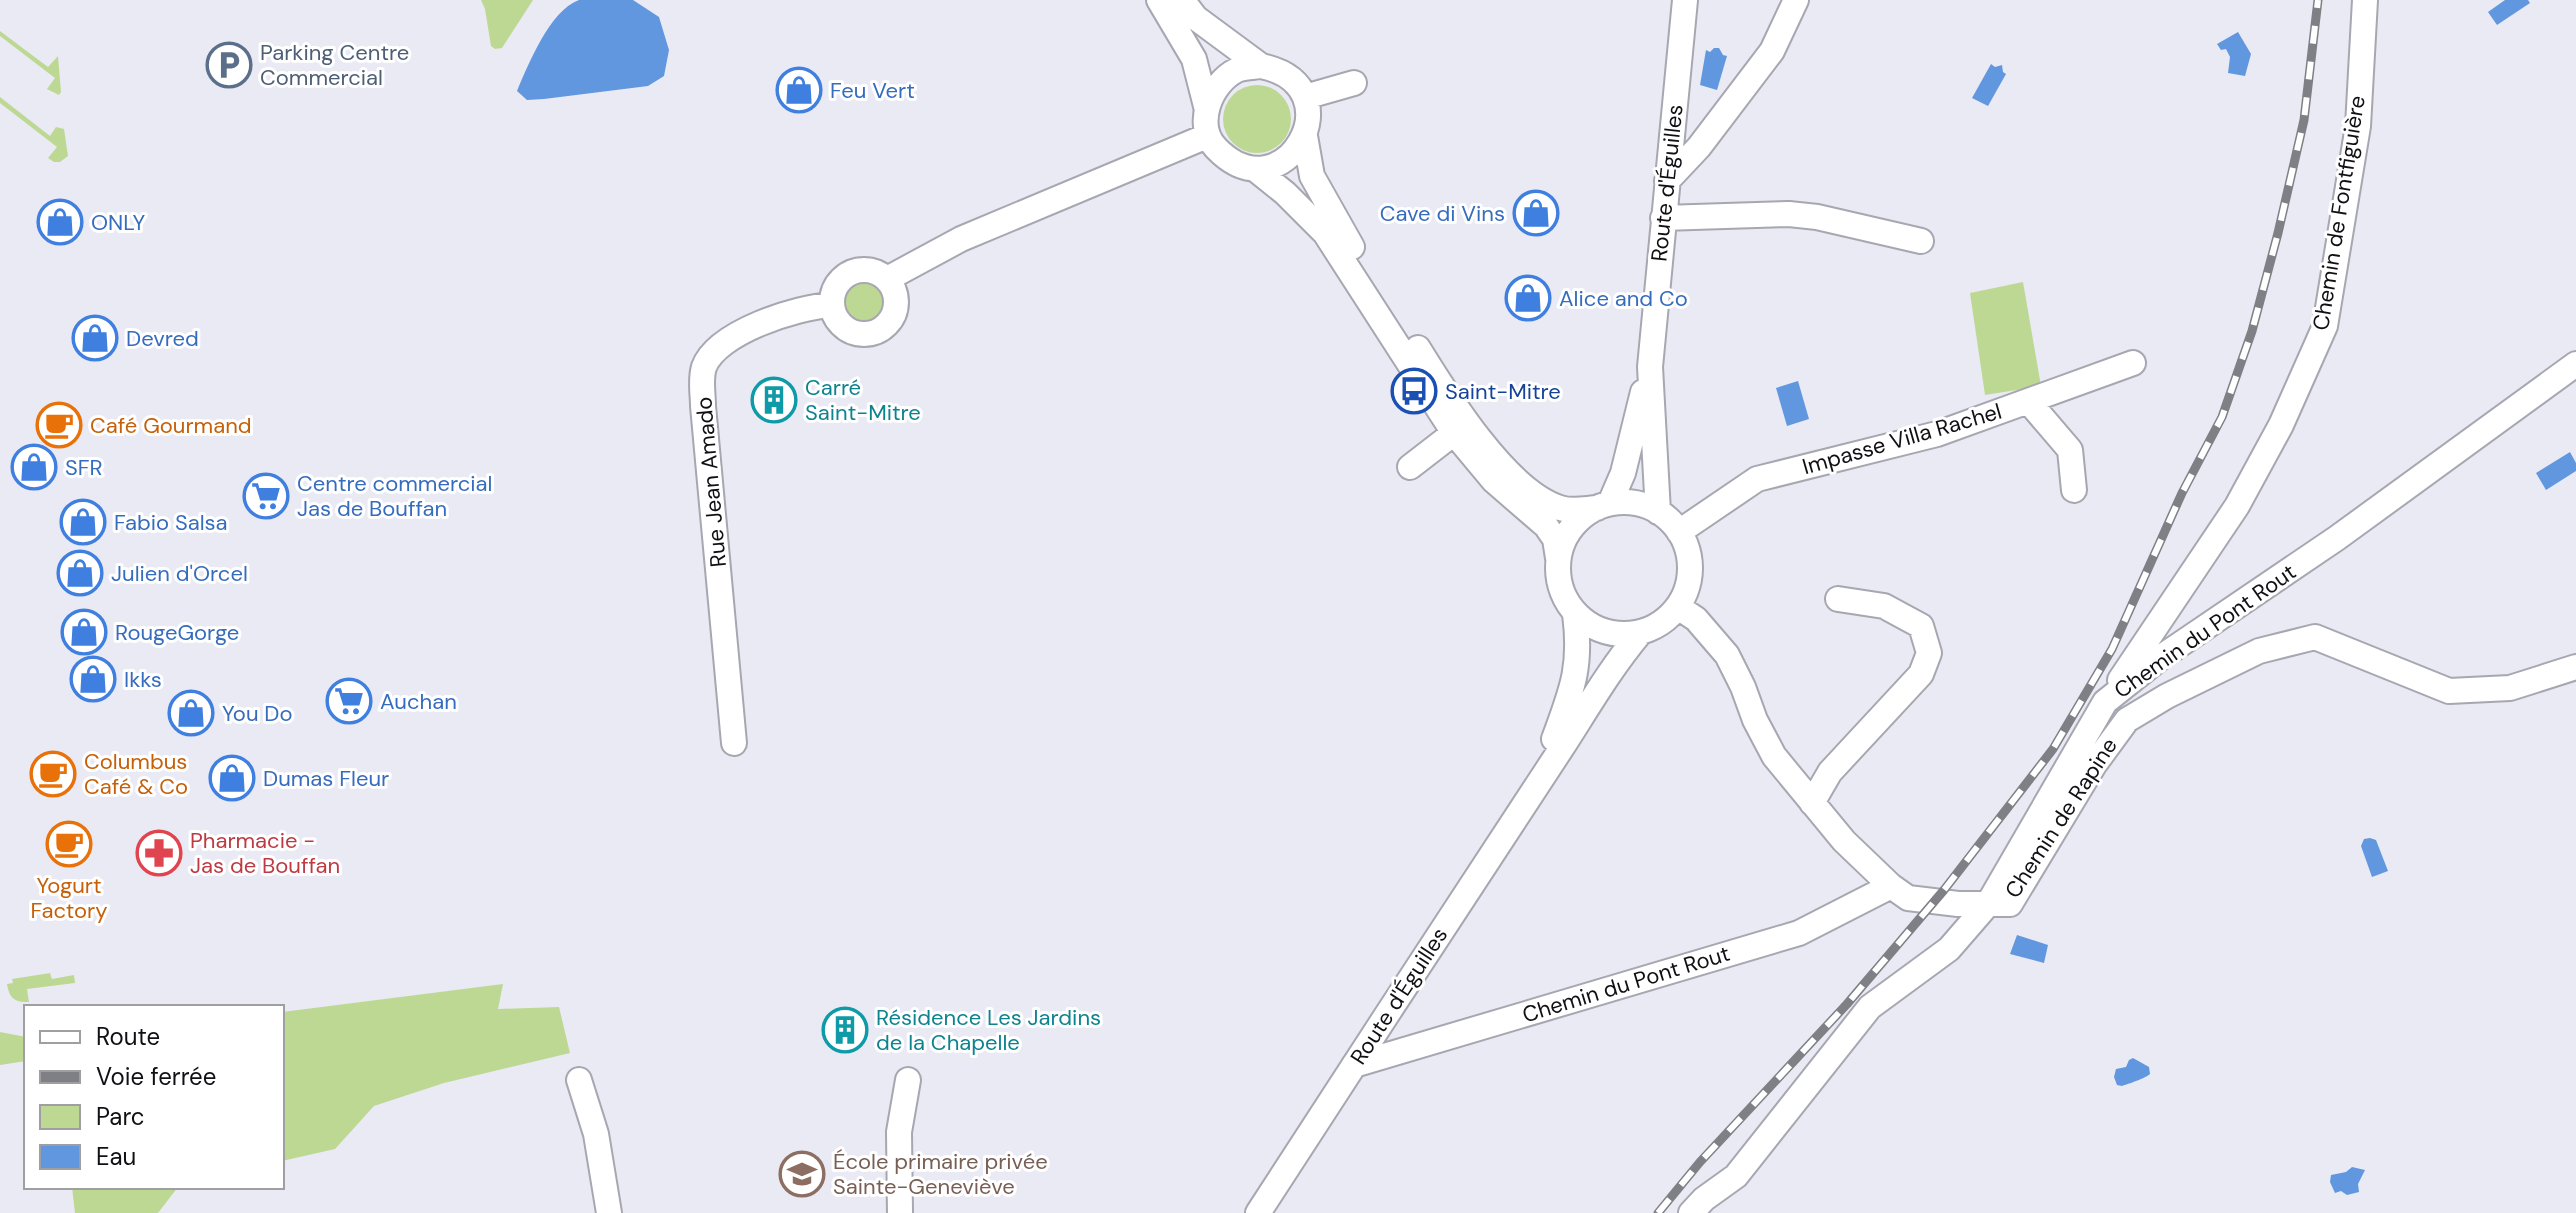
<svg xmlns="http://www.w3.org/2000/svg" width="2576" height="1213" viewBox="0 0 2576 1213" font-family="'DM Sans',sans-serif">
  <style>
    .green { fill: #bdd893 }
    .water { fill: #6197de }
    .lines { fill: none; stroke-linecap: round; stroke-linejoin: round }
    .minor-casing { stroke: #a6a7b1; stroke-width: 28 }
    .minor { stroke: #fff; stroke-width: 24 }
    .rail-casing { stroke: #7f7f86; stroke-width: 9 }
    .rail { stroke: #fff; stroke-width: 6; stroke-dasharray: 18; stroke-linecap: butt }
    .labels { text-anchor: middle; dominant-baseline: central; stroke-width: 6; stroke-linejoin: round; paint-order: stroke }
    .service-label { font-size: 22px; fill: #4e5e75; stroke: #fff; text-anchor: start }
    .shop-label { font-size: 22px; fill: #366cbe; stroke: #fff; text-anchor: start }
    .street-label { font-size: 22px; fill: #101014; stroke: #fff }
    .culture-label { font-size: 22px; fill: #0d838f; stroke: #fff; text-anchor: start }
    .transit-label { font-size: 22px; fill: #164399; stroke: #fff; text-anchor: start }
    .food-label { font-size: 22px; fill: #c56008; stroke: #fff; text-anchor: start }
    .health-label { font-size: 22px; fill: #be3a42; stroke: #fff; text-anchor: start }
    .education-label { font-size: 22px; fill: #785e54; stroke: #fff; text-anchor: start }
  </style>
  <rect width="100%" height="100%" fill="#eaeaf5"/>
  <path class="green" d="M481 0H533L502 48 495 49 491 46 485 9Z
    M0 31 48 67 58 56 61 92 59 95 47 89 55 78 0 36Z
    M1223 119a34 34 0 1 1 68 0a34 34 0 1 1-68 0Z
    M0 97 50 136 56 127 64 129 68 156 60 162H54L48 158 57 147 0 103Z
    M844 302a20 20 0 1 1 40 0a20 20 0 1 1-40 0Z
    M2023 282 2041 386 1985 395 1970 293Z
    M50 973 52 979 74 975 75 983 27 989 29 1002C15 1003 9 998 7 984L13 983 12 979Z
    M503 984 498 1009 559 1007 570 1053 444 1083 374 1106 335 1149 282 1161V1012Z
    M0 1032 26 1037V1061L0 1065Z
    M72 1187H178L158 1213H75Z"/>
  <path class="water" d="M579 0H633L659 17 669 50 664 76 648 86 544 99 527 100 517 91C528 65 550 10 579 0Z
    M2505 0H2528L2530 3 2497 25 2488 12Z
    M2238 32 2251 54 2245 76 2228 73 2230 57 2226 49 2221 50 2217 44Z
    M1714 48H1719L1723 55 1727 56 1717 90 1700 85 1706 50 1710 52Z
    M1991 64 1995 67 2002 65 2003 72 2006 74 1988 106 1972 98Z
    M1798 381 1809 419 1787 426 1776 388Z
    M2570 452 2576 463V471L2546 490 2536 473Z
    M2370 838 2376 840 2388 871 2372 877 2361 846 2364 839Z
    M2017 935 2048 945 2044 963 2010 954Z
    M2133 1058 2149 1067 2150 1074C2146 1078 2128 1084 2122 1086L2117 1085 2114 1077 2116 1069 2126 1067 2129 1060Z
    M2352 1167 2365 1170 2358 1184 2359 1192 2347 1195 2341 1191 2335 1193 2330 1182 2331 1175 2346 1172Z"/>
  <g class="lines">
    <g class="minor-casing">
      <path id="minor" d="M1159 0 1194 59 1207 110
        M1182 0 1196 18 1261 66
        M1261 66C1359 86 1284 219 1216 148 1194 125 1210 83 1237 70 1243 67 1254 67 1261 66Z
        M1305 97 1354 83
        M1305 136 1312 176 1352 247
        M1255 169 1285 193 1325 233 1454 433 1494 481 1546 526 1555 539 1558 558
        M1667 181 1699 147 1772 51 1796 0
        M1663 218 1789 214 1817 217 1921 241
        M832 302a32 32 0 1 1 64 0a32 32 0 1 1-64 0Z
        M887 279 961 239 1207 136
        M1418 348C1447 395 1506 491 1560 508 1572 512 1584 509 1597 508
        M2029 402 2070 450 2074 490
        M1410 467 1454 433
        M1558 568a66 66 0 1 1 132 0a66 66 0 1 1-132 0Z
        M1610 503 1623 473 1643 392
        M1658 512 1650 367 1685 0
        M1679 532 1757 479 1937 434 2133 363
        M1678 607 1696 619 1727 655 1743 687 1755 720 1774 756 1844 841 1891 886 1908 898 1958 904H2010L2094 765 2127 720 2167 696 2259 651 2315 637 2449 691 2510 688 2576 667
        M2120 680 2237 506 2281 425 2325 326 2358 126 2365 0
        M1554 739C1572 690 1582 667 1575 614
        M734 743 703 406C703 394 700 379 704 367 717 332 797 307 831 305
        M1812 803 1830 772 1921 674 1929 653 1921 626 1884 606 1838 599
        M1354 1065 1799 933 1891 886
        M579 1080 596 1134 609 1213
        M900 1213 899 1132 908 1080
        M1258 1213C1358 1058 1460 903 1561 749 1587 709 1609 670 1640 633
        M1691 1213 1704 1199 1736 1176 1870 1007 1949 949 1988 904 2105 702 2160 658 2337 538 2576 364"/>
    </g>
    <use href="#minor" class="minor"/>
    <g class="rail-casing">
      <path id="rail" d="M1658 1213 1700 1162 1847 1004 1944 890 2053 749 2112 649 2182 493 2222 417 2252 331 2278 233 2304 120 2318 0"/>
    </g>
    <use href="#rail" class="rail"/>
  </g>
  <defs>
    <g id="parking-ring" transform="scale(2.3)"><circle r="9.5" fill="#fff" stroke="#5c6f8a" stroke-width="1.5"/><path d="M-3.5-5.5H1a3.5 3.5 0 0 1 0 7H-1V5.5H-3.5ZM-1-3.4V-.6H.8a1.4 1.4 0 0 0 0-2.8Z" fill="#5c6f8a"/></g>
    <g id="shop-ring" transform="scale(2.3)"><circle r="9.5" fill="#fff" stroke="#3f7fe0" stroke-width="1.5"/><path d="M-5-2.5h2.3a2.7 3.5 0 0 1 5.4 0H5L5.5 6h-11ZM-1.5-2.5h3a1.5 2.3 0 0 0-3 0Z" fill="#3f7fe0"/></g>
    <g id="bus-ring" transform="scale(2.3)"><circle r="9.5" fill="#fff" stroke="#1a4fb4" stroke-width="1.5"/><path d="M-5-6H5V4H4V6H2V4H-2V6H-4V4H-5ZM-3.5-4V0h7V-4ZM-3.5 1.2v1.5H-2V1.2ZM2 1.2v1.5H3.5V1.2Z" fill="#1a4fb4"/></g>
    <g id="building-ring" transform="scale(2.3)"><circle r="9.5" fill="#fff" stroke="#0f9aa8" stroke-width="1.5"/><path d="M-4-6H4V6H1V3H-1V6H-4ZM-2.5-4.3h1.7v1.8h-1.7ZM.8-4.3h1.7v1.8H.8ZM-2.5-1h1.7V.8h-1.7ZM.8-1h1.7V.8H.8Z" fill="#0f9aa8"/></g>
    <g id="cafe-ring" transform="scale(2.3)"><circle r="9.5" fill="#fff" stroke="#e8710a" stroke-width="1.5"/><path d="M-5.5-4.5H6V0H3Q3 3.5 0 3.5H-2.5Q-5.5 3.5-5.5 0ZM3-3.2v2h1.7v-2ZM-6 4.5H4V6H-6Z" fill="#e8710a"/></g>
    <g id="supermarket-ring" transform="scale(2.3)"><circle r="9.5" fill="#fff" stroke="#3f7fe0" stroke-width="1.5"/><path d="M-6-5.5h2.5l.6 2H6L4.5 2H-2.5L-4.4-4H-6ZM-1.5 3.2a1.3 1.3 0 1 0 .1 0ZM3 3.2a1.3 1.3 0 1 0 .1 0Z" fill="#3f7fe0"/></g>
    <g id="pharmacy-ring" transform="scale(2.3)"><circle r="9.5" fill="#fff" stroke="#e0444e" stroke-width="1.5"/><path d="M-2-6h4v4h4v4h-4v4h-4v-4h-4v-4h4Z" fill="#e0444e"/></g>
    <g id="school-ring" transform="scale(2.3)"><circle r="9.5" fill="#fff" stroke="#8d6e63" stroke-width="1.5"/><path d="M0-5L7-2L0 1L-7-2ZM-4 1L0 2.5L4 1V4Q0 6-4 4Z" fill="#8d6e63"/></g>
  </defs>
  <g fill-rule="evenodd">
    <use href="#parking-ring" x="229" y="65"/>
    <use href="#shop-ring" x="799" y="90"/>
    <use href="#shop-ring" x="1536" y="213"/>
    <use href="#shop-ring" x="60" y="222"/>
    <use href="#shop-ring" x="1528" y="298"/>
    <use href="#shop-ring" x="95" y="338"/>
    <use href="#bus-ring" x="1414" y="391"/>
    <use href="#building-ring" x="774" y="400"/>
    <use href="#cafe-ring" x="59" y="425"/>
    <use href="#shop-ring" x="34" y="467"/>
    <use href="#supermarket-ring" x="266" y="496"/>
    <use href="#shop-ring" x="83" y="522"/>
    <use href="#shop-ring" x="80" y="573"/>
    <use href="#shop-ring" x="84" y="632"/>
    <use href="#shop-ring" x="93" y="679"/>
    <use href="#supermarket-ring" x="349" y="701"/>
    <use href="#shop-ring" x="191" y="713"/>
    <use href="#cafe-ring" x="53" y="774"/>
    <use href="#shop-ring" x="232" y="778"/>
    <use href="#cafe-ring" x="69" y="844"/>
    <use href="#pharmacy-ring" x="159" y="853"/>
    <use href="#building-ring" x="845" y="1030"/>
    <use href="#school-ring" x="802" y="1174"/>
  </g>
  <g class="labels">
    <g class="service-label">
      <text x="260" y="52">Parking Centre<tspan x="260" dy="25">Commercial</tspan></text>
    </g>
    <g class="shop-label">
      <text x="830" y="90">Feu Vert</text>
      <text x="1505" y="213" text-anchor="end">Cave di Vins</text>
      <text x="91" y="222">ONLY</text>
      <text x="1559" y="298">Alice and Co</text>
      <text x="126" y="338">Devred</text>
      <text x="65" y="467">SFR</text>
      <text x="297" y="483">Centre commercial<tspan x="297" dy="25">Jas de Bouffan</tspan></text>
      <text x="114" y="522">Fabio Salsa</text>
      <text x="111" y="573">Julien d'Orcel</text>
      <text x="115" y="632">RougeGorge</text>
      <text x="124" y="679">Ikks</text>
      <text x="380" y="701">Auchan</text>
      <text x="222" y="713">You Do</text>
      <text x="263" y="778">Dumas Fleur</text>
    </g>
    <g class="street-label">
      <text transform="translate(1667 183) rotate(-84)">Route d'Éguilles</text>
      <text transform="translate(2339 213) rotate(-81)">Chemin de Fontfiguière</text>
      <text transform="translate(1902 439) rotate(-16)">Impasse Villa Rachel</text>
      <text transform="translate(711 482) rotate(-95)">Rue Jean Amado</text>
      <text transform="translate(2205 631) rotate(-35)">Chemin du Pont Rout</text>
      <text transform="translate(2061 818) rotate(-57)">Chemin de Rapine</text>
      <text transform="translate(1626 984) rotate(-17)">Chemin du Pont Rout</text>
      <text transform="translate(1399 996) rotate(-57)">Route d'Éguilles</text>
    </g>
    <g class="culture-label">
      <text x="805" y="387">Carré<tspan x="805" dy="25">Saint-Mitre</tspan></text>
      <text x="876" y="1017">Résidence Les Jardins<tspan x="876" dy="25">de la Chapelle</tspan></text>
    </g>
    <g class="transit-label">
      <text x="1445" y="391">Saint-Mitre</text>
    </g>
    <g class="food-label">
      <text x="90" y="425">Café Gourmand</text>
      <text x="84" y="761">Columbus<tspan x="84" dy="25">Café &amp; Co</tspan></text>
      <text x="69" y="885" text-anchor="middle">Yogurt<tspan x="69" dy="25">Factory</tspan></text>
    </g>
    <g class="health-label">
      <text x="190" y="840">Pharmacie -<tspan x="190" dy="25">Jas de Bouffan</tspan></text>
    </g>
    <g class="education-label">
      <text x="833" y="1161">École primaire privée<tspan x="833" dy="25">Sainte-Geneviève</tspan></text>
    </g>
  </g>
  <rect x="24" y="1005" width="260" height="184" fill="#ffffff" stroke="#9f9fa1" stroke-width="2"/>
  <rect x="40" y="1031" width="40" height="12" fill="#ffffff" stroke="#9f9fa1" stroke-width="2"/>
  <text x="96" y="1045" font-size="24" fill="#101014">Route</text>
  <rect x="40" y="1071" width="40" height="12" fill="#7f7f86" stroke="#9f9fa1" stroke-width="2"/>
  <text x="96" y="1085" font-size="24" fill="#101014">Voie ferrée</text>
  <rect x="40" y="1105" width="40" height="24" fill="#bdd893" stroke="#9f9fa1" stroke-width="2"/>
  <text x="96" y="1125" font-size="24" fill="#101014">Parc</text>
  <rect x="40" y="1145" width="40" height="24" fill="#6197de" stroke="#9f9fa1" stroke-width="2"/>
  <text x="96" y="1165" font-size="24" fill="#101014">Eau</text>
</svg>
